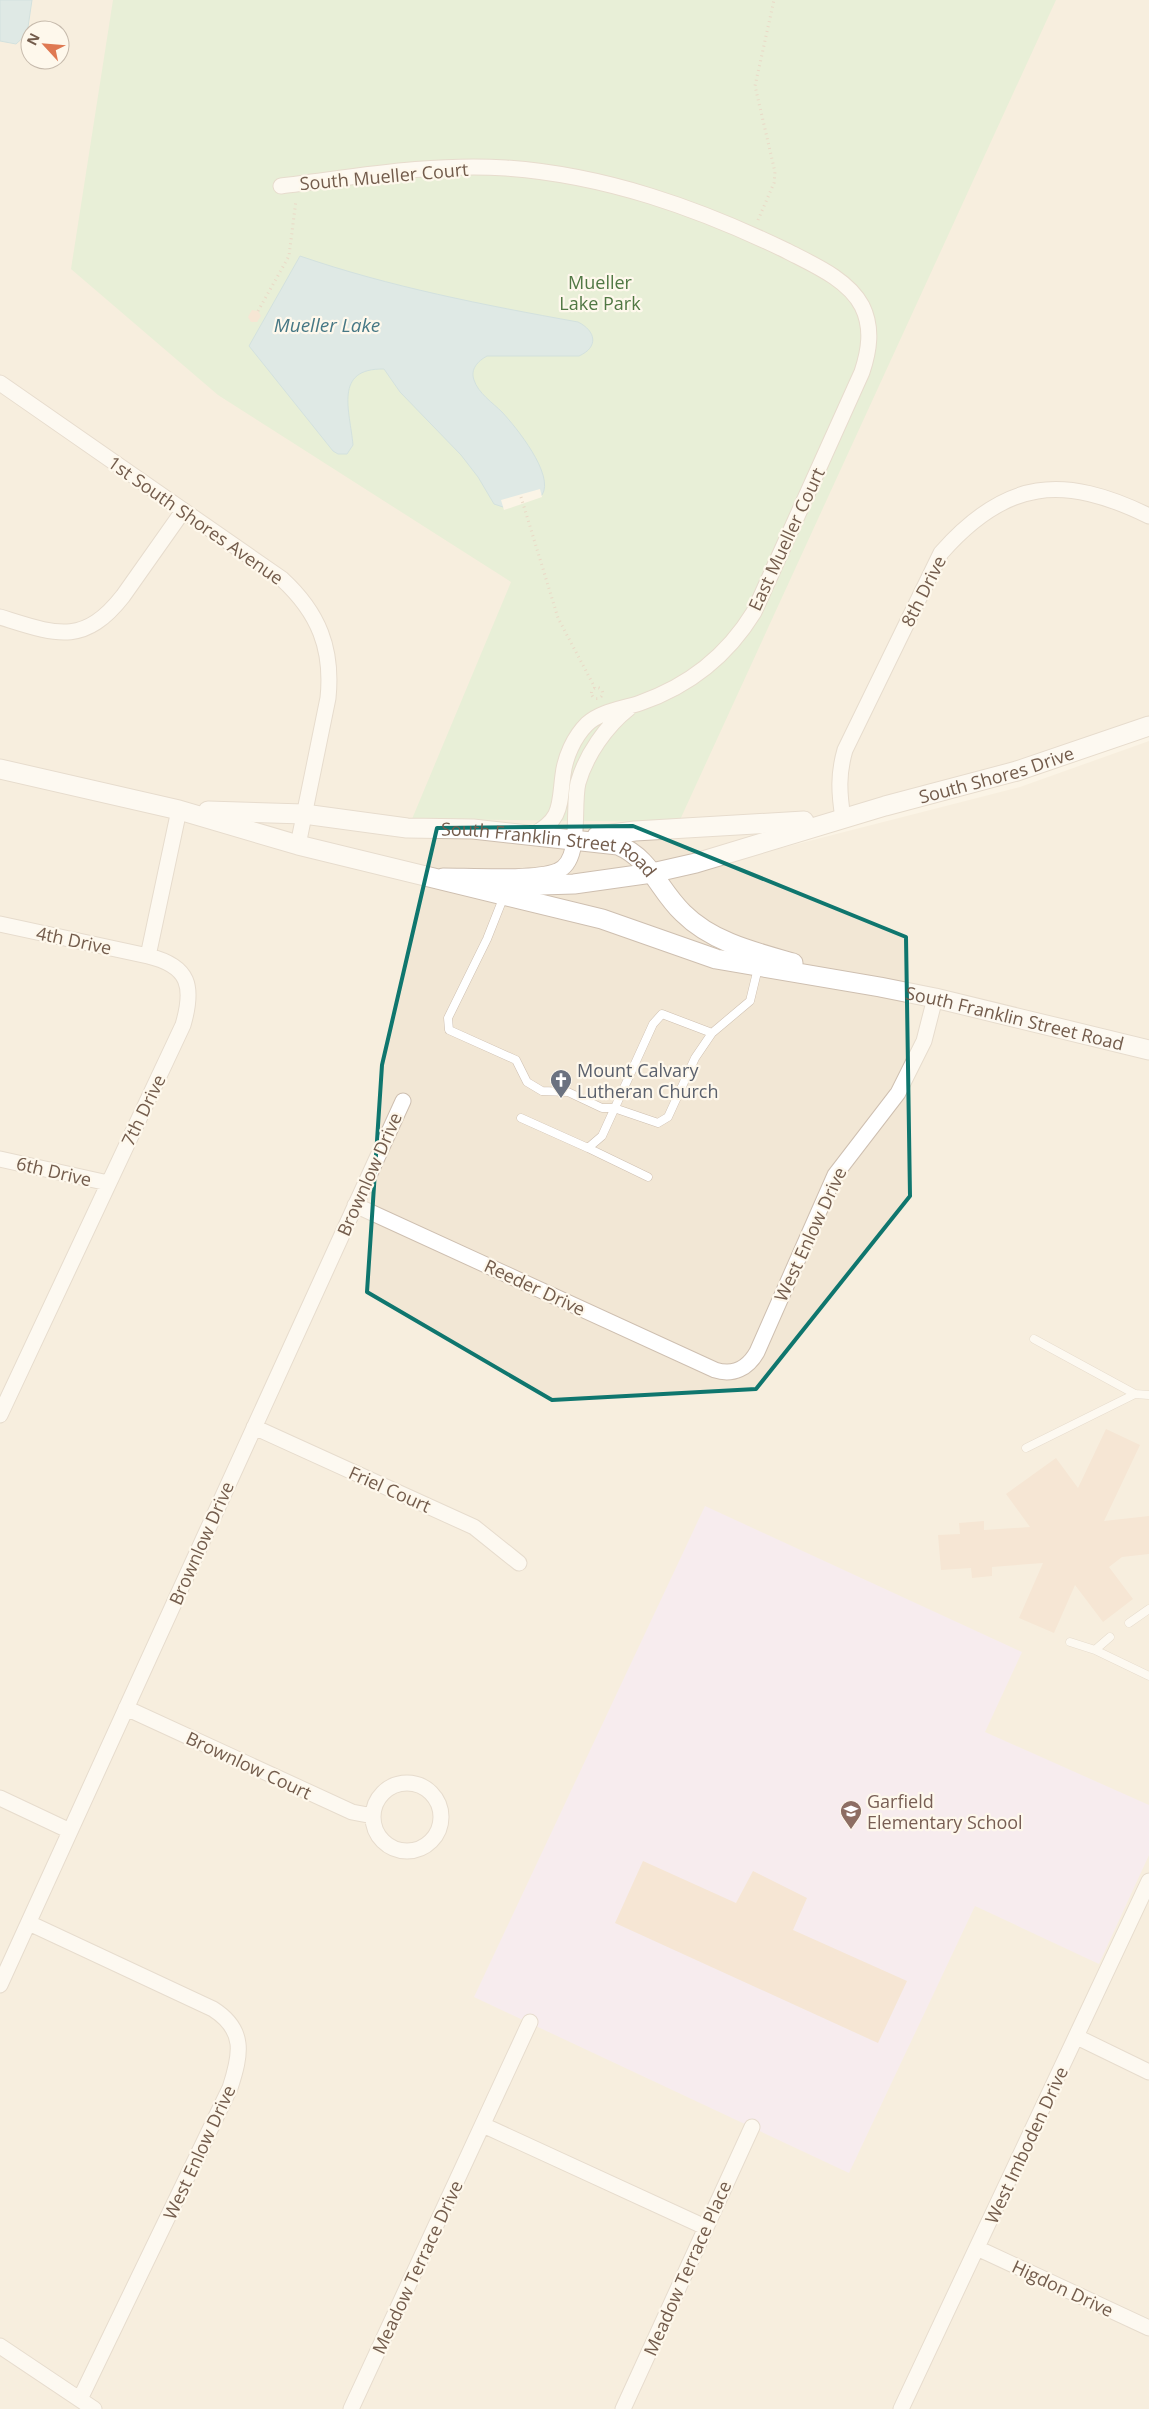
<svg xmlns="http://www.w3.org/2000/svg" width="1149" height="2409" viewBox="0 0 1149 2409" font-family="'Open Sans',sans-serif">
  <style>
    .residential { fill: #f2e7d5; fill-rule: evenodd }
    .education { fill: #f1e3f8 }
    .green { fill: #d1e8c5 }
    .water { fill: #bcdce4; stroke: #a2cad5 }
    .pier { fill: #fbf4e6 }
    .building { fill: #efd5bf }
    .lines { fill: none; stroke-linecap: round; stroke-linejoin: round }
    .service-casing { stroke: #cebfb0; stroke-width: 9 }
    .minor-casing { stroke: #cebfb0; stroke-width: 17 }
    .tertiary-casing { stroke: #cebfb0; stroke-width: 21 }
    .path { stroke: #d4b8a2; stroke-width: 3; stroke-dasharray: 1 4; stroke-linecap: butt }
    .service { stroke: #fff; stroke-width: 8 }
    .minor { stroke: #fff; stroke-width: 15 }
    .tertiary { stroke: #fff; stroke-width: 19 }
    .marked { fill: none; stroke: #0f766e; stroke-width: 4; stroke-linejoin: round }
    .labels { text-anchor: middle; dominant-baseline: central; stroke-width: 4.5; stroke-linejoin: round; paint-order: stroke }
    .street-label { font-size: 18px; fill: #735c4c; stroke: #fef8ec }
    .park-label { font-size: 18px; fill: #517844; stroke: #fef8ec }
    .worship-label { font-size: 18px; fill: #5b616d; stroke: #fef8ec; text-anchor: start }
    .education-label { font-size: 18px; fill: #785e54; stroke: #fef8ec; text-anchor: start }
    .water-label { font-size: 19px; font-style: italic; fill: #477885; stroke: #fef8ec }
  </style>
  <rect width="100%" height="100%" fill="#fbf4e6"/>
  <path class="residential" d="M32 0H1149V719L731 861 1020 787 1149 741V2409H0V41L16 44ZM30 30H60V60H30Z"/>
  <path class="education" d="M705 1506 1022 1652 985 1732 1149 1805V1855L1099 1964 975 1906 849 2173 474 1997Z"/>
  <path class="green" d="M113 0H1056L679 822 412 819 511 582 218 395 71 269Z"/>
  <path class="water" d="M0 0H32L27 34 16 44 0 41Z
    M300 256C390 287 484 305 578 322 596 331 599 347 579 356H487C478 361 470 369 474 380 478 393 493 403 502 412 516 427 555 475 542 495L503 507 494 504 478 477 461 455 400 392 384 369C333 368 350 411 353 445L347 454H338L333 451 249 346Z"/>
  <path class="pier" d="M540 489 542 497 504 510 501 500Z"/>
  <path class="building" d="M252 310 258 311 261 316 257 322H251L248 317Z
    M1106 1429 1140 1445 1104 1521 1149 1516V1554L1122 1557 1109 1567 1133 1599 1103 1622 1075 1585 1054 1633 1019 1618 1043 1563 992 1567V1576L972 1578 971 1568 941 1570 938 1535 960 1534 959 1523 984 1521V1530L1030 1527 1006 1494 1056 1458 1078 1488Z
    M643 1861 736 1903 753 1871 807 1898 793 1930 907 1981 878 2043 615 1923Z"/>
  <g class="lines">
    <g class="service-casing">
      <path id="service" d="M504 896 487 939 448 1018 449 1030 516 1060 527 1082 542 1091 568 1092 602 1108H614L658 1123 668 1117 695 1058 712 1033 750 1001 758 968
        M521 1118 588 1148 602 1136 653 1024 662 1014 712 1033
        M588 1148 648 1177
        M1034 1339 1135 1394 1149 1395
        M1026 1448 1135 1394
        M1129 1623 1149 1609
        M1070 1642 1095 1650 1110 1637
        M1095 1650 1149 1676"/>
    </g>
    <g class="minor-casing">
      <path id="minor" d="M281 186C355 177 431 163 506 168 605 175 698 208 787 251 812 264 848 279 862 306 873 328 869 351 862 372L754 612C727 656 689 686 640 703 623 709 601 711 587 724 574 737 565 757 563 775 559 804 563 820 532 835
        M0 383 282 579C319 613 333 649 328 698L298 845
        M0 617C55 634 83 647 123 596L183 511
        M843 818C839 793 838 774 845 750L941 553C1006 479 1063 474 1149 516
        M443 876C470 876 535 880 557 871 583 862 572 807 578 783 586 755 606 726 629 708
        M0 924 148 956
        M0 1159 108 1183
        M355 1205 715 1370C733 1376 748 1368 757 1352L835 1175 898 1093 924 1041 935 998
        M0 1415 183 1025C194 987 190 966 148 956L179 810
        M254 1427 474 1527 519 1563
        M126 1708 352 1812 373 1816
        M373 1817a34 34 0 1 1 68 0a34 34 0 1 1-68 0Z
        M0 1798 70 1831
        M29 1923 213 2009C246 2030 241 2054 230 2088L80 2399
        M0 1985 403 1101
        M1077 2037 1149 2072
        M483 2125 705 2227
        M977 2248 1149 2328
        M0 2346 94 2409
        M351 2409 530 2022
        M623 2409 752 2127
        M901 2409 1149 1881"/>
    </g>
    <g class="tertiary-casing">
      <g id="tertiary">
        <path id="s1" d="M0 769 179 810 298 845 602 919 716 959 880 987 935 998 1149 1050"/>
        <path id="s2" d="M208 811 304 814 407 828 473 829 618 845C651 859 658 889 683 913 712 942 754 952 793 963"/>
        <path d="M597 836 635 831 804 821"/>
        <path id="s3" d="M485 881 541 885 574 884 652 873 696 863 885 806 1017 771 1149 726"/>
      </g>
    </g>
    <path class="path" d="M758 220 774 183 775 172 755 86 774 0
      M258 311 289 256 296 200
      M521 497 558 618 595 688
      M591.5 693a5.5 5.5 0 1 1 11 0a5.5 5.5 0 1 1-11 0Z"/>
    <use href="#service" class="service"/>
    <use href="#minor" class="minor"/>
    <use href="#tertiary" class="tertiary"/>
  </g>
  <path d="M0 0H1149V2409H0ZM633 826 906 937 910 1196 756 1389 552 1400 367 1292 382 1065 437 828Z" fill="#fbf4e6" fill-opacity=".55" fill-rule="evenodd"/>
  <path class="marked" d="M633 826 906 937 910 1196 756 1389 552 1400 367 1292 382 1065 437 828Z"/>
  <defs>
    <g id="church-pin" transform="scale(1.125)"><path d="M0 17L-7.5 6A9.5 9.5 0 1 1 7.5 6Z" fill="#6b7280" stroke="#fef8ec"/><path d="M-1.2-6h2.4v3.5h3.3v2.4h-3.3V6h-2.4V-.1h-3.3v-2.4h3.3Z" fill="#fff"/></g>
    <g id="school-pin" transform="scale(1.125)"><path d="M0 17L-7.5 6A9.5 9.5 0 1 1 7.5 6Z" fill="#8d6e63" stroke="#fef8ec"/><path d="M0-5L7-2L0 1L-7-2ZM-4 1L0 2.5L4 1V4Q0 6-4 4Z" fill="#fff"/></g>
  </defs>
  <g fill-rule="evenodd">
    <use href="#church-pin" x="561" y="1080"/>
    <use href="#school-pin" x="851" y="1811"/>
  </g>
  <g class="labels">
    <g class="street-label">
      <text transform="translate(384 176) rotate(-5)">South Mueller Court</text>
      <text transform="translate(196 520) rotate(35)">1st South Shores Avenue</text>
      <text transform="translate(786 539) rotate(-65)">East Mueller Court</text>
      <text transform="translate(923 591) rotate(-63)">8th Drive</text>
      <text stroke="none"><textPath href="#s3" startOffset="526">South Shores Drive</textPath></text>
      <text stroke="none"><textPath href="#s2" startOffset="346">South Franklin Street Road</textPath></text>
      <text transform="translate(74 940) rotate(12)">4th Drive</text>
      <text stroke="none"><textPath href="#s1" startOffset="1046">South Franklin Street Road</textPath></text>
      <text transform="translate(143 1110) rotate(-64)">7th Drive</text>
      <text transform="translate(54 1171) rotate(13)">6th Drive</text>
      <text transform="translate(369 1174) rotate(-66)">Brownlow Drive</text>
      <text transform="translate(810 1234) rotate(-65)">West Enlow Drive</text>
      <text transform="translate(535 1287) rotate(25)">Reeder Drive</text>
      <text transform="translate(390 1489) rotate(24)">Friel Court</text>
      <text transform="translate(201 1543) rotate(-66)">Brownlow Drive</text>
      <text transform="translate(249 1765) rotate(25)">Brownlow Court</text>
      <text transform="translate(1026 2145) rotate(-65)">West Imboden Drive</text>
      <text transform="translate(199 2152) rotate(-65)">West Enlow Drive</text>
      <text transform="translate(417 2267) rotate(-65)">Meadow Terrace Drive</text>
      <text transform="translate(687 2268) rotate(-66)">Meadow Terrace Place</text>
      <text transform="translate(1063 2288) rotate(25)">Higdon Drive</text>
    </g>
    <g class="park-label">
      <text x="600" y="282">Mueller<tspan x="600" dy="21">Lake Park</tspan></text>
    </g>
    <g class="worship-label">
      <text x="577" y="1070">Mount Calvary<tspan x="577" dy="21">Lutheran Church</tspan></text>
    </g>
    <g class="education-label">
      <text x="867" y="1801">Garfield<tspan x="867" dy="21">Elementary School</tspan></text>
    </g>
    <g class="water-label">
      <text x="327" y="325">Mueller Lake</text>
    </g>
  </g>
  <g transform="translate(45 45) rotate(296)"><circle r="24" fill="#fef8ec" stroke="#c6baac"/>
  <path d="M0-4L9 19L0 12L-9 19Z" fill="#df7952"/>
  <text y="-8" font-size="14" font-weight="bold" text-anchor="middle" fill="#735c4c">N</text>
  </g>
</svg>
